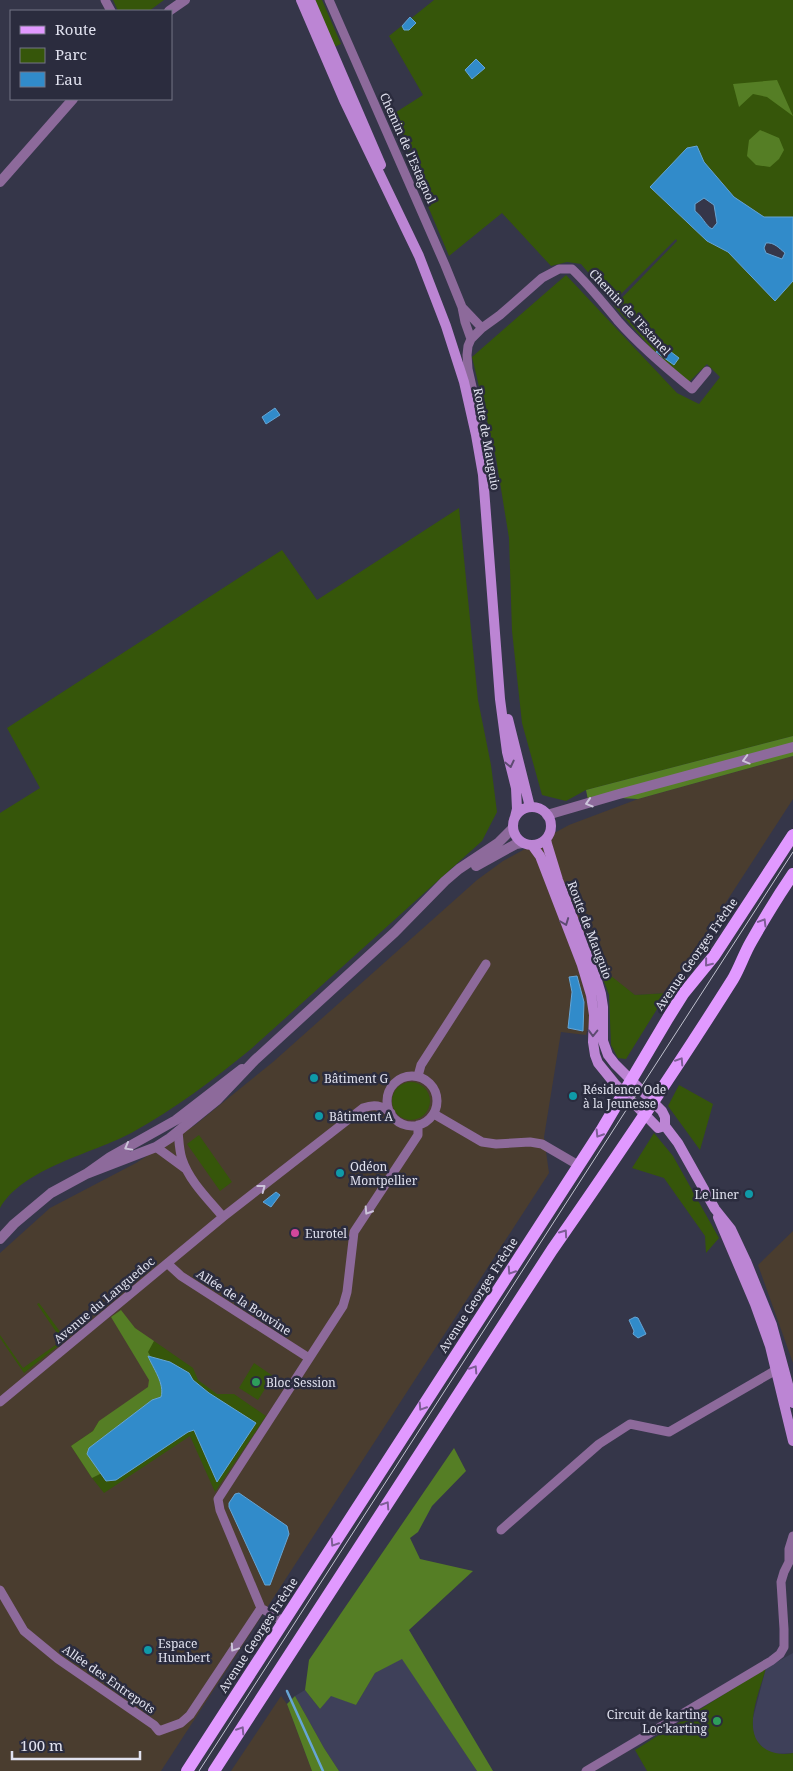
<svg xmlns="http://www.w3.org/2000/svg" width="793" height="1771" viewBox="0 0 793 1771" font-family="'Noto Serif',serif">
  <style>
    .commercial { fill: #4a3d2f }
    .built { fill: #3e4059 }
    .green { fill: #36560a }
    .forest { fill: #557e25 }
    .water { fill: #318bca; stroke: #66a5d5; fill-rule: evenodd }
    .lines { fill: none; stroke-linecap: round; stroke-linejoin: round }
    .stream { stroke: #66a5d5; stroke-width: 2.5 }
    .minor { stroke: #8d6a9b; stroke-width: 9 }
    .tertiary { stroke: #8d6a9b; stroke-width: 10 }
    .secondary { stroke: #bc85d4; stroke-width: 10 }
    .primary { stroke: #e199ff; stroke-width: 12 }
    .tram { stroke: #c1c2d0; stroke-width: 1 }
    .oneway { stroke: #ccc4da }
    .oneway2 { stroke: #5e4b72 }
    .oneway3 { stroke: #7d5d95 }
    .culture-dot { fill: #0f9aa8; stroke: #2b2c3e; stroke-width: 2 }
    .hotel-dot { fill: #d1479c; stroke: #2b2c3e; stroke-width: 2 }
    .leisure-dot { fill: #2e9e5b; stroke: #2b2c3e; stroke-width: 2 }
    .labels { text-anchor: middle; dominant-baseline: central; stroke-width: 5; stroke-linejoin: round; paint-order: stroke }
    .street-label { font-size: 12px; fill: #e1e2ef; stroke: #2b2c3e }
    .poi-label { font-size: 12px; fill: #e1e2ef; stroke: #2b2c3e; text-anchor: start }
  </style>
  <rect width="100%" height="100%" fill="#353649"/>
  <path class="commercial" d="M793 756V799L667 993 635 995 605 973 602 976 586 1035 561 1032 544 1137 549 1173 161 1771H0V1253L50 1208 136 1163 195 1125 273 1062 477 880 503 861 569 825 638 799Z
    M793 1231V1363L758 1265Z
    M281 1696 287 1704 312 1771H231Z"/>
  <path class="built" d="M793 1653V1753L774 1754 764 1749 755 1739 753 1730V1718L766 1668Z
    M402 1658 477 1771H339L324 1748 295 1696 305 1690 320 1709 331 1695 356 1705 375 1673Z"/>
  <path class="green" d="M113 0H164L149 11H118Z
    M315 0H322L341 44 334 47Z
    M434 0H793V217H764L734 197 704 162 650 187 707 241 728 252 775 301 793 281V736L586 790 566 801 542 795 522 723 512 631 509 538 496 458 472 357 566 275 677 393 699 404 720 377 707 364 689 382 663 362 614 306 677 241 676 239 613 302 581 264 567 262 551 266 502 213 449 256 390 116 423 95 389 36Z
    M459 508 478 700 491 765 497 812 482 841 251 1049C214 1079 175 1109 133 1132 93 1154 24 1167 0 1208V813L40 788 7 728 282 550 317 600Z
    M606 972 635 995 667 993 626 1059 618 1058 611 1045 609 995 602 976Z
    M392 1101a19 19 0 1 1 38 0a19 19 0 1 1-38 0Z
    M679 1085 713 1104 700 1150 668 1106Z
    M654 1133 673 1156 719 1238 706 1253 705 1236 664 1178 632 1168Z
    M199 1135 232 1182 220 1191 187 1144Z
    M39 1303 64 1337 61 1339 37 1304Z
    M0 1335 23 1368 57 1344 58 1346 24 1373 0 1338Z
    M154 1341 193 1368 198 1380 217 1394H234L266 1416 215 1492 190 1436 104 1493 92 1478 71 1446 93 1431 99 1421 188 1429 251 1424 165 1383 146 1351Z
    M254 1363 273 1376 258 1400 239 1388Z
    M766 1668C760 1691 739 1735 767 1750 775 1754 784 1755 793 1753V1771H647L635 1750Z"/>
  <path class="forest" d="M777 80 793 116 767 97 753 94 739 107 733 84Z
    M760 130 779 138 784 150 779 159 770 167 756 165 747 156 749 140Z
    M793 736V756L638 799 620 798 589 805 586 790Z
    M121 1310 135 1328 154 1341 148 1352 162 1376 167 1390 104 1472 92 1478 71 1446 93 1431 99 1421 148 1387 149 1380 111 1317Z
    M454 1448 466 1471 432 1506 418 1532 410 1538 420 1559 473 1571 409 1630 493 1771H477L402 1659 375 1673 356 1705 331 1696 320 1709 305 1690 309 1660Z
    M295 1696 324 1748 339 1771H312L287 1704Z"/>
  <path class="water" d="M410 17 416 23 409 30H404L402 26Z
    M476 59 485 68 472 79 465 70Z
    M697 146 704 162 734 197 764 217H793V281L775 301 728 252 707 241 650 187 687 148ZM704 198 714 205 717 223 712 229C705 225 703 217 695 211V204ZM766 243C774 242 779 248 785 253L782 259 766 253 764 248Z
    M662 345 679 358 674 365 656 352Z
    M275 408 280 415 266 424 262 417Z
    M577 976 584 1002 583 1031 568 1028 572 992 569 977Z
    M276 1192 280 1195 271 1207 263 1202Z
    M635 1317 638 1318 646 1334 638 1338 633 1334 634 1331 629 1320Z
    M148 1356 170 1362 189 1373 193 1380 209 1393 256 1423 217 1482 194 1430 188 1432 116 1480 106 1481 87 1454 89 1448 152 1400 161 1397C165 1384 153 1368 148 1356Z
    M239 1493 287 1526 289 1534 270 1585H265L229 1507V1503L235 1494Z"/>
  <g class="lines">
    <path class="stream" d="M287 1691 323 1771"/>
    <path class="minor" d="M105 0 111 11
      M329 0 445 265 462 307 465 322 471 339
      M462 307 482 328
      M479 430 473 391 468 369 467 355 468 346 471 339 482 328 500 315 542 278 559 269H572C589 285 603 303 618 321 640 346 666 368 692 389L707 371
      M418 1076 421 1065 486 964
      M387 1101a25 25 0 1 1 50 0a25 25 0 1 1-50 0Z
      M434 1114 482 1142 496 1144 530 1142 542 1144 578 1165
      M178 1131C179 1140 179 1150 182 1159 189 1181 209 1200 223 1217
      M156 1147 186 1169
      M168 1264 181 1276 309 1358
      M0 1402 223 1217 363 1108C374 1104 381 1105 391 1113
      M501 1530 599 1444 630 1424 669 1432 776 1370
      M0 1590 24 1631 58 1659 154 1725 159 1731 181 1723 190 1715 261 1608
      M261 1608 220 1510 218 1499 343 1306 347 1292 354 1232 418 1135V1125
      M261 1608 283 1621
      M586 1771 771 1661 780 1654 784 1647V1629L781 1582 784 1572 789 1562V1549L793 1536"/>
    <path class="tertiary" d="M169 11 185 0
      M0 182 73 99
      M547 815 619 794 793 747
      M476 866 516 844 522 843
      M86 1174 156 1147 170 1138 217 1100 255 1060 395 932 445 881 459 869 498 843 513 828
      M0 1239 14 1224 51 1193 86 1174 110 1157 176 1120 242 1069"/>
    <path class="secondary" d="M301 0 344 100 419 256 446 326 464 382 476 435 483 475 500 699 507 752 516 788 517 809 515 817
      M310 0 381 165
      M508 719 530 807
      M513 826a19 19 0 1 1 38 0a19 19 0 1 1-38 0Z
      M546 839 547 844 558 880 596 977 601 994 603 1007V1041L608 1055 615 1064 662 1111 665 1117V1126L678 1143 715 1209 731 1229 746 1261 772 1325 793 1403
      M532 845 540 856 582 965 591 995 594 1015 593 1042 595 1055 598 1063 615 1084 658 1128 665 1126
      M718 1217 755 1304 770 1346 793 1441"/>
    <path class="primary" d="M187 1771 601 1131 668 1018 683 994 714 956 793 835
      M214 1771 552 1250C614 1161 675 1071 733 979 740 967 744 954 751 942 764 919 778 896 793 874"/>
    <path class="tram" d="M199 1771 793 852"/>
  </g>
  <defs><path id="oneway-chevron" d="M-2-3.5L2.5 0L-2 3.5" fill="none" stroke-width="1.6" stroke-linecap="round" stroke-linejoin="round" transform="scale(1.25)"/></defs>
  <g class="oneway">
    <use href="#oneway-chevron" transform="translate(746 760) rotate(165)"/>
    <use href="#oneway-chevron" transform="translate(589 803) rotate(163)"/>
    <use href="#oneway-chevron" transform="translate(128 1147) rotate(151)"/>
    <use href="#oneway-chevron" transform="translate(262 1188) rotate(-37)"/>
    <use href="#oneway-chevron" transform="translate(368 1211) rotate(123)"/>
    <use href="#oneway-chevron" transform="translate(234 1648) rotate(124)"/>
  </g>
  <g class="oneway2">
    <use href="#oneway-chevron" transform="translate(510 764) rotate(77)"/>
    <use href="#oneway-chevron" transform="translate(565 922) rotate(69)"/>
    <use href="#oneway-chevron" transform="translate(593 1033) rotate(91)"/>
  </g>
  <g class="oneway3">
    <use href="#oneway-chevron" transform="translate(763 922) rotate(-59)"/>
    <use href="#oneway-chevron" transform="translate(708 963) rotate(129)"/>
    <use href="#oneway-chevron" transform="translate(680 1061) rotate(-57)"/>
    <use href="#oneway-chevron" transform="translate(599 1134) rotate(122)"/>
    <use href="#oneway-chevron" transform="translate(564 1233) rotate(-55)"/>
    <use href="#oneway-chevron" transform="translate(511 1271) rotate(123)"/>
    <use href="#oneway-chevron" transform="translate(474 1369) rotate(-57)"/>
    <use href="#oneway-chevron" transform="translate(422 1407) rotate(123)"/>
    <use href="#oneway-chevron" transform="translate(386 1505) rotate(-57)"/>
    <use href="#oneway-chevron" transform="translate(334 1543) rotate(123)"/>
    <use href="#oneway-chevron" transform="translate(241 1730) rotate(-57)"/>
  </g>
  <g class="culture-dot">
    <circle cx="314" cy="1078" r="5"/>
    <circle cx="573" cy="1096" r="5"/>
    <circle cx="319" cy="1116" r="5"/>
    <circle cx="340" cy="1173" r="5"/>
    <circle cx="749" cy="1194" r="5"/>
    <circle cx="148" cy="1650" r="5"/>
  </g>
  <circle class="hotel-dot" cx="295" cy="1233" r="5"/>
  <g class="leisure-dot">
    <circle cx="256" cy="1382" r="5"/>
    <circle cx="717" cy="1721" r="5"/>
  </g>
  <g class="labels">
    <g class="street-label">
      <text transform="translate(408 148) rotate(66)">Chemin de l'Estagnol</text>
      <text transform="translate(630 312) rotate(47)">Chemin de l'Estanel</text>
      <text transform="translate(487 439) rotate(80)">Route de Mauguio</text>
      <text transform="translate(590 930) rotate(69)">Route de Mauguio</text>
      <text transform="translate(696 954) rotate(-55)">Avenue Georges Frêche</text>
      <text transform="translate(478 1295) rotate(-57)">Avenue Georges Frêche</text>
      <text transform="translate(104 1300) rotate(-40)">Avenue du Languedoc</text>
      <text transform="translate(244 1302) rotate(33)">Allée de la Bouvine</text>
      <text transform="translate(258 1635) rotate(-57)">Avenue Georges Frêche</text>
      <text transform="translate(109 1679) rotate(35)">Allée des Entrepots</text>
    </g>
    <g class="poi-label">
      <text x="324" y="1078">Bâtiment G</text>
      <text x="583" y="1089">Résidence Ode<tspan x="583" dy="14">à la Jeunesse</tspan></text>
      <text x="329" y="1116">Bâtiment A</text>
      <text x="350" y="1166">Odéon<tspan x="350" dy="14">Montpellier</tspan></text>
      <text x="739" y="1194" text-anchor="end">Le liner</text>
      <text x="305" y="1233">Eurotel</text>
      <text x="266" y="1382">Bloc Session</text>
      <text x="158" y="1643">Espace<tspan x="158" dy="14">Humbert</tspan></text>
      <text x="707" y="1714" text-anchor="end">Circuit de karting<tspan x="707" dy="14">Loc'karting</tspan></text>
    </g>
  </g>
  <rect x="10" y="10" width="162" height="90" fill="#2b2c3e" stroke="#747585"/>
  <rect x="20" y="26" width="25" height="8" fill="#e199ff" stroke="#747585"/>
  <text x="55" y="35" font-size="15" fill="#e1e2ef">Route</text>
  <rect x="20" y="48" width="25" height="15" fill="#36560a" stroke="#747585"/>
  <text x="55" y="60" font-size="15" fill="#e1e2ef">Parc</text>
  <rect x="20" y="72" width="25" height="15" fill="#318bca" stroke="#747585"/>
  <text x="55" y="85" font-size="15" fill="#e1e2ef">Eau</text>
  <path d="M12 1751v8h128v-8" fill="none" stroke="#e1e2ef" stroke-width="2.5"/>
  <text x="20" y="1751" font-size="15" fill="#e1e2ef" stroke="#2b2c3e" stroke-width="4" paint-order="stroke">100 m</text>
</svg>
